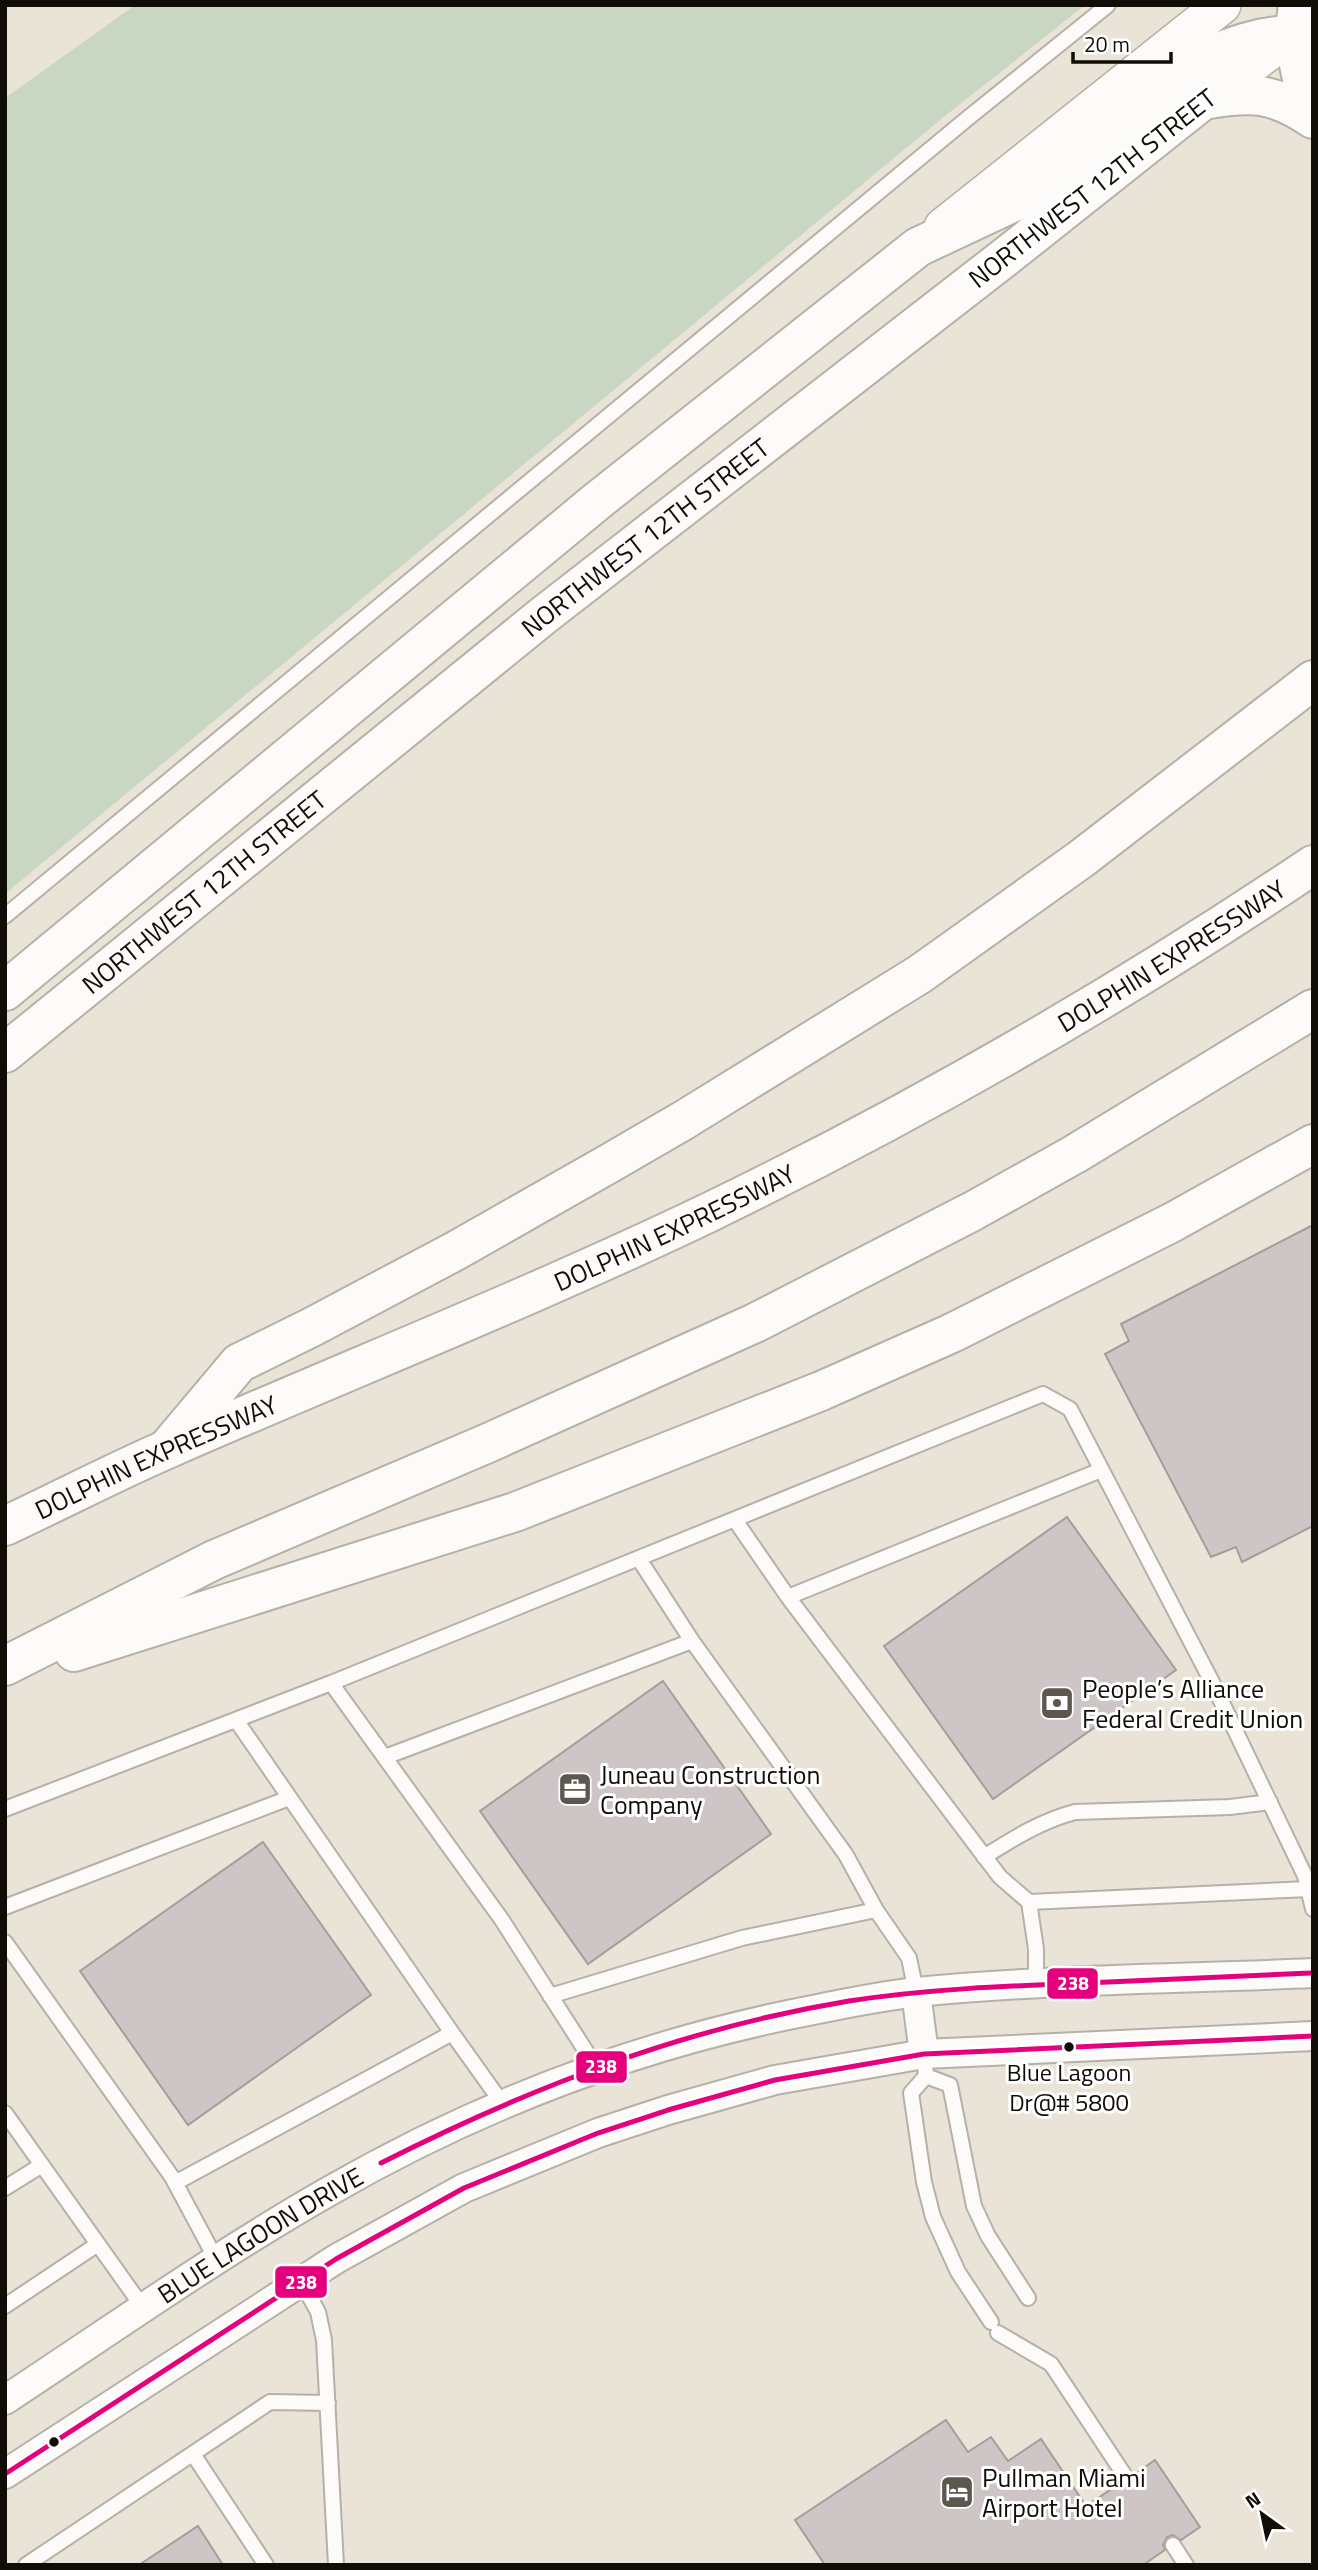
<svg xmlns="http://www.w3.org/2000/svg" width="1318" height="2570" viewBox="0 0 1318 2570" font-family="'Titillium Web',sans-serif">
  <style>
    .green { fill: #cad6c4 }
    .building { fill: #cdc5c6; stroke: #a39e9b; stroke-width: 2 }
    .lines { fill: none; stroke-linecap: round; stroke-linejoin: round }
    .service-casing { stroke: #b5b1a7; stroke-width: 18 }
    .minor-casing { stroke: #b5b1a7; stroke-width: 32 }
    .tertiary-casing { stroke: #b5b1a7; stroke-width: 40 }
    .secondary-casing { stroke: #b5b1a7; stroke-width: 42 }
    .motorway-casing { stroke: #b5b1a7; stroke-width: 42 }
    .service { stroke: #fcfbf9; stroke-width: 14 }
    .minor { stroke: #fcfbf9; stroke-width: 28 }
    .tertiary { stroke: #fcfbf9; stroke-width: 37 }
    .secondary { stroke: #fcfbf9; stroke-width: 38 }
    .motorway { stroke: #fcfbf9; stroke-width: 38 }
    .bus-1-casing { stroke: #fff; stroke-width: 10 }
    .bus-1 { stroke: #e5007d; stroke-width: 5 }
    .bus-dot { fill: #100d06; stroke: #fff; stroke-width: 2.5 }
    .labels { text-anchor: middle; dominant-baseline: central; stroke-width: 6; stroke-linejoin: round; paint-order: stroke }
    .bus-label { font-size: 24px; fill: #100d06; stroke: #fff }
    .street-label { font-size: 26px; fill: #100d06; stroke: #fff }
    .poi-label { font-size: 26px; fill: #100d06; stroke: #fff; text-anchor: start }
    .line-badge { stroke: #fff; stroke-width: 2.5 }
    .badge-label { font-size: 19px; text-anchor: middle; font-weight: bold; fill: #fff }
  </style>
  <rect width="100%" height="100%" fill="#e9e4d7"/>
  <path class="green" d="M135 5H1085L940 120 5 894V98Z"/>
  <path class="building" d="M1313 1225V1526L1242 1562 1236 1547 1211 1557 1105 1354 1129 1341 1121 1324Z
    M1067 1517 1176 1670 993 1799 884 1646Z
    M663 1681 771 1834 588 1964 480 1811Z
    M263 1842 371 1995 188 2125 80 1971Z
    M946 2420 968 2452 991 2437 1008 2461 1041 2439 1086 2506 1119 2484 1127 2489 1133 2487 1137 2479 1135 2474 1155 2460 1200 2527 1181 2540 1173 2535 1167 2537 1163 2545 1165 2550 1143 2565H825L795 2520Z
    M198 2526 223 2565H139Z"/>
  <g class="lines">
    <g class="service-casing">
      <path id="service" d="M5 916 968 118 1108 5
        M735 1520 788 1597 1000 1877 1029 1902 1036 1949V1984
        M639 1559 692 1641 846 1855 876 1910 909 1958 916 1992
        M788 1597 1101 1470
        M385 1757 692 1641
        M5 1809 331 1683
        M984 1857C1014 1838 1041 1821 1075 1812L1230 1807 1270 1802
        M1029 1902 1308 1889
        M5 1907 289 1798
        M5 1942 172 2177 217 2261
        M550 1996 742 1938 876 1910
        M452 2033 502 2103
        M924 2054 926 2076 911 2093 924 2182 933 2217 958 2272 991 2322
        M596 2067 502 1920 331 1683 1043 1394 1070 1409 1213 1684 1305 1876 1313 1909
        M926 2076 950 2085 974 2206 988 2236 1028 2298
        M5 2113 144 2309
        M175 2183 452 2033 236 1720
        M5 2188 42 2165
        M301 2281 318 2312 324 2340 336 2565
        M5 2306 98 2244
        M998 2333 1051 2364 1127 2479
        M193 2454 266 2565
        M1173 2545 1186 2565
        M26 2565 270 2402 328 2403"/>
    </g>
    <g class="minor-casing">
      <g id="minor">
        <path d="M916 1992 924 2054"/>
        <path id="s1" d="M5 2400C111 2330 216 2256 326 2193 478 2105 641 2043 813 2010 847 2003 882 1996 917 1992 1048 1979 1182 1979 1313 1973"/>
        <path d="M5 2474 336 2259 464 2188 598 2133 668 2110 775 2080 924 2054 1313 2036"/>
      </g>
    </g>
    <g class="tertiary-casing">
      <path id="tertiary" d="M1203 100 1298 30
        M943 227 1222 5"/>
    </g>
    <g class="secondary-casing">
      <g id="secondary">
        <path d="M1298 5C1292 41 1299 77 1313 110"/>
        <path d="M5 991 596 502 918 247 1016 201 1190 64C1226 48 1274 28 1313 38"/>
        <path id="s2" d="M5 1053 544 615 1004 258 1203 100C1250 92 1272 91 1313 119"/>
      </g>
    </g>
    <g class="motorway-casing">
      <g id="motorway">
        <path d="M170 1445 239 1363 312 1327 457 1250 610 1163 684 1120 920 974 1081 859 1313 680"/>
        <path id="s3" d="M5 1526C61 1500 116 1471 172 1447 352 1368 535 1296 712 1211 920 1110 1121 994 1313 865"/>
        <path d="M74 1652 515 1512 821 1391 952 1333 1173 1222 1313 1144"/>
        <path d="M5 1666 214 1560 488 1443 755 1323 973 1211 1075 1154 1313 1009"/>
      </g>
    </g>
    <use href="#service" class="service"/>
    <use href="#minor" class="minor"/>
    <use href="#tertiary" class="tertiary"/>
    <use href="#secondary" class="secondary"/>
    <use href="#motorway" class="motorway"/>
    <g class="bus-1-casing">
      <path id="bus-1" d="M381 2163C529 2088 684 2028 849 2001 927 1989 1006 1986 1086 1983 1161 1980 1237 1976 1313 1973
        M5 2474 336 2259 464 2188 598 2133 668 2110 775 2080 924 2054 1313 2036"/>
    </g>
    <use href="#bus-1" class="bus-1"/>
  </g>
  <defs>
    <g id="bank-square" transform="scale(1.75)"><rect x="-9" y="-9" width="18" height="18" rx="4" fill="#5c584f" stroke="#fff"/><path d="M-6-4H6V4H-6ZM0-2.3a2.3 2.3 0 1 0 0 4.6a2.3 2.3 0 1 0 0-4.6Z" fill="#fff"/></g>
    <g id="office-square" transform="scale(1.75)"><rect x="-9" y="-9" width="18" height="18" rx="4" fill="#5c584f" stroke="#fff"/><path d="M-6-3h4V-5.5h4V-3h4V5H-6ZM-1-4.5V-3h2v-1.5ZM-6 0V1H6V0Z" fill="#fff"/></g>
    <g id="hotel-square" transform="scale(1.75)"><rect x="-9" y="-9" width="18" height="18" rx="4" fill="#5c584f" stroke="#fff"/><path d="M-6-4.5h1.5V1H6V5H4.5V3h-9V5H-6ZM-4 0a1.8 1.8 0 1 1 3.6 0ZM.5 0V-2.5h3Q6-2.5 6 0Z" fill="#fff"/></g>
  </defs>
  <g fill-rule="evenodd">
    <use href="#bank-square" x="1057" y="1703"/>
    <use href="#office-square" x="575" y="1789"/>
    <use href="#hotel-square" x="957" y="2492"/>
  </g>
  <g class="bus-dot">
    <circle cx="1069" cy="2047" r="6"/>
    <circle cx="54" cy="2442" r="6"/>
  </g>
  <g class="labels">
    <g class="bus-label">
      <text x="1069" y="2072">Blue Lagoon<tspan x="1069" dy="30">Dr@# 5800</tspan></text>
    </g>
    <g class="street-label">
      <text transform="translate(1092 188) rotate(-38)">NORTHWEST 12TH STREET</text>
      <text stroke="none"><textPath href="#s2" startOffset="822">NORTHWEST 12TH STREET</textPath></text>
      <text stroke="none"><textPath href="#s2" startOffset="256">NORTHWEST 12TH STREET</textPath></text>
      <text stroke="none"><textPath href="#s3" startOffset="1300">DOLPHIN EXPRESSWAY</textPath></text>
      <text stroke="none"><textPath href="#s3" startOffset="733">DOLPHIN EXPRESSWAY</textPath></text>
      <text stroke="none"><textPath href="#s3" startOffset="166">DOLPHIN EXPRESSWAY</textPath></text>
      <text stroke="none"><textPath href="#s1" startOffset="304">BLUE LAGOON DRIVE</textPath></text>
    </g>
    <g class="poi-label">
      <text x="1082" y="1688">People’s Alliance<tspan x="1082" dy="30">Federal Credit Union</tspan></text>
      <text x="600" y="1774">Juneau Construction<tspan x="600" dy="30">Company</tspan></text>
      <text x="982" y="2477">Pullman Miami<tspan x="982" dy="30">Airport Hotel</tspan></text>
    </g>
  </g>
  <g class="line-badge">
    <rect x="1046" y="1967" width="53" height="33" rx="7" fill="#e5007d"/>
    <rect x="575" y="2050" width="53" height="34" rx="7" fill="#e5007d"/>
    <rect x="274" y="2265" width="54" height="34" rx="7" fill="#e5007d"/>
  </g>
  <g class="badge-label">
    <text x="1073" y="1990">238</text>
    <text x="601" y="2073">238</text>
    <text x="301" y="2289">238</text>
  </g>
  <rect width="1318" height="2570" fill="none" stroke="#100d06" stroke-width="14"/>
  <g transform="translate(1262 2514) rotate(327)" stroke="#ffffff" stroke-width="5" paint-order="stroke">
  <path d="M0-5L12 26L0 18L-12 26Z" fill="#100d06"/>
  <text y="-10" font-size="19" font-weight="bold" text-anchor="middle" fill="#100d06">N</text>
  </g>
  <path d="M1073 52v10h98v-10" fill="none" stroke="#100d06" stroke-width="3.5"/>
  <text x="1084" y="52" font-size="21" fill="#100d06" stroke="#ffffff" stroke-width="5" paint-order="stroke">20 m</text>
</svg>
